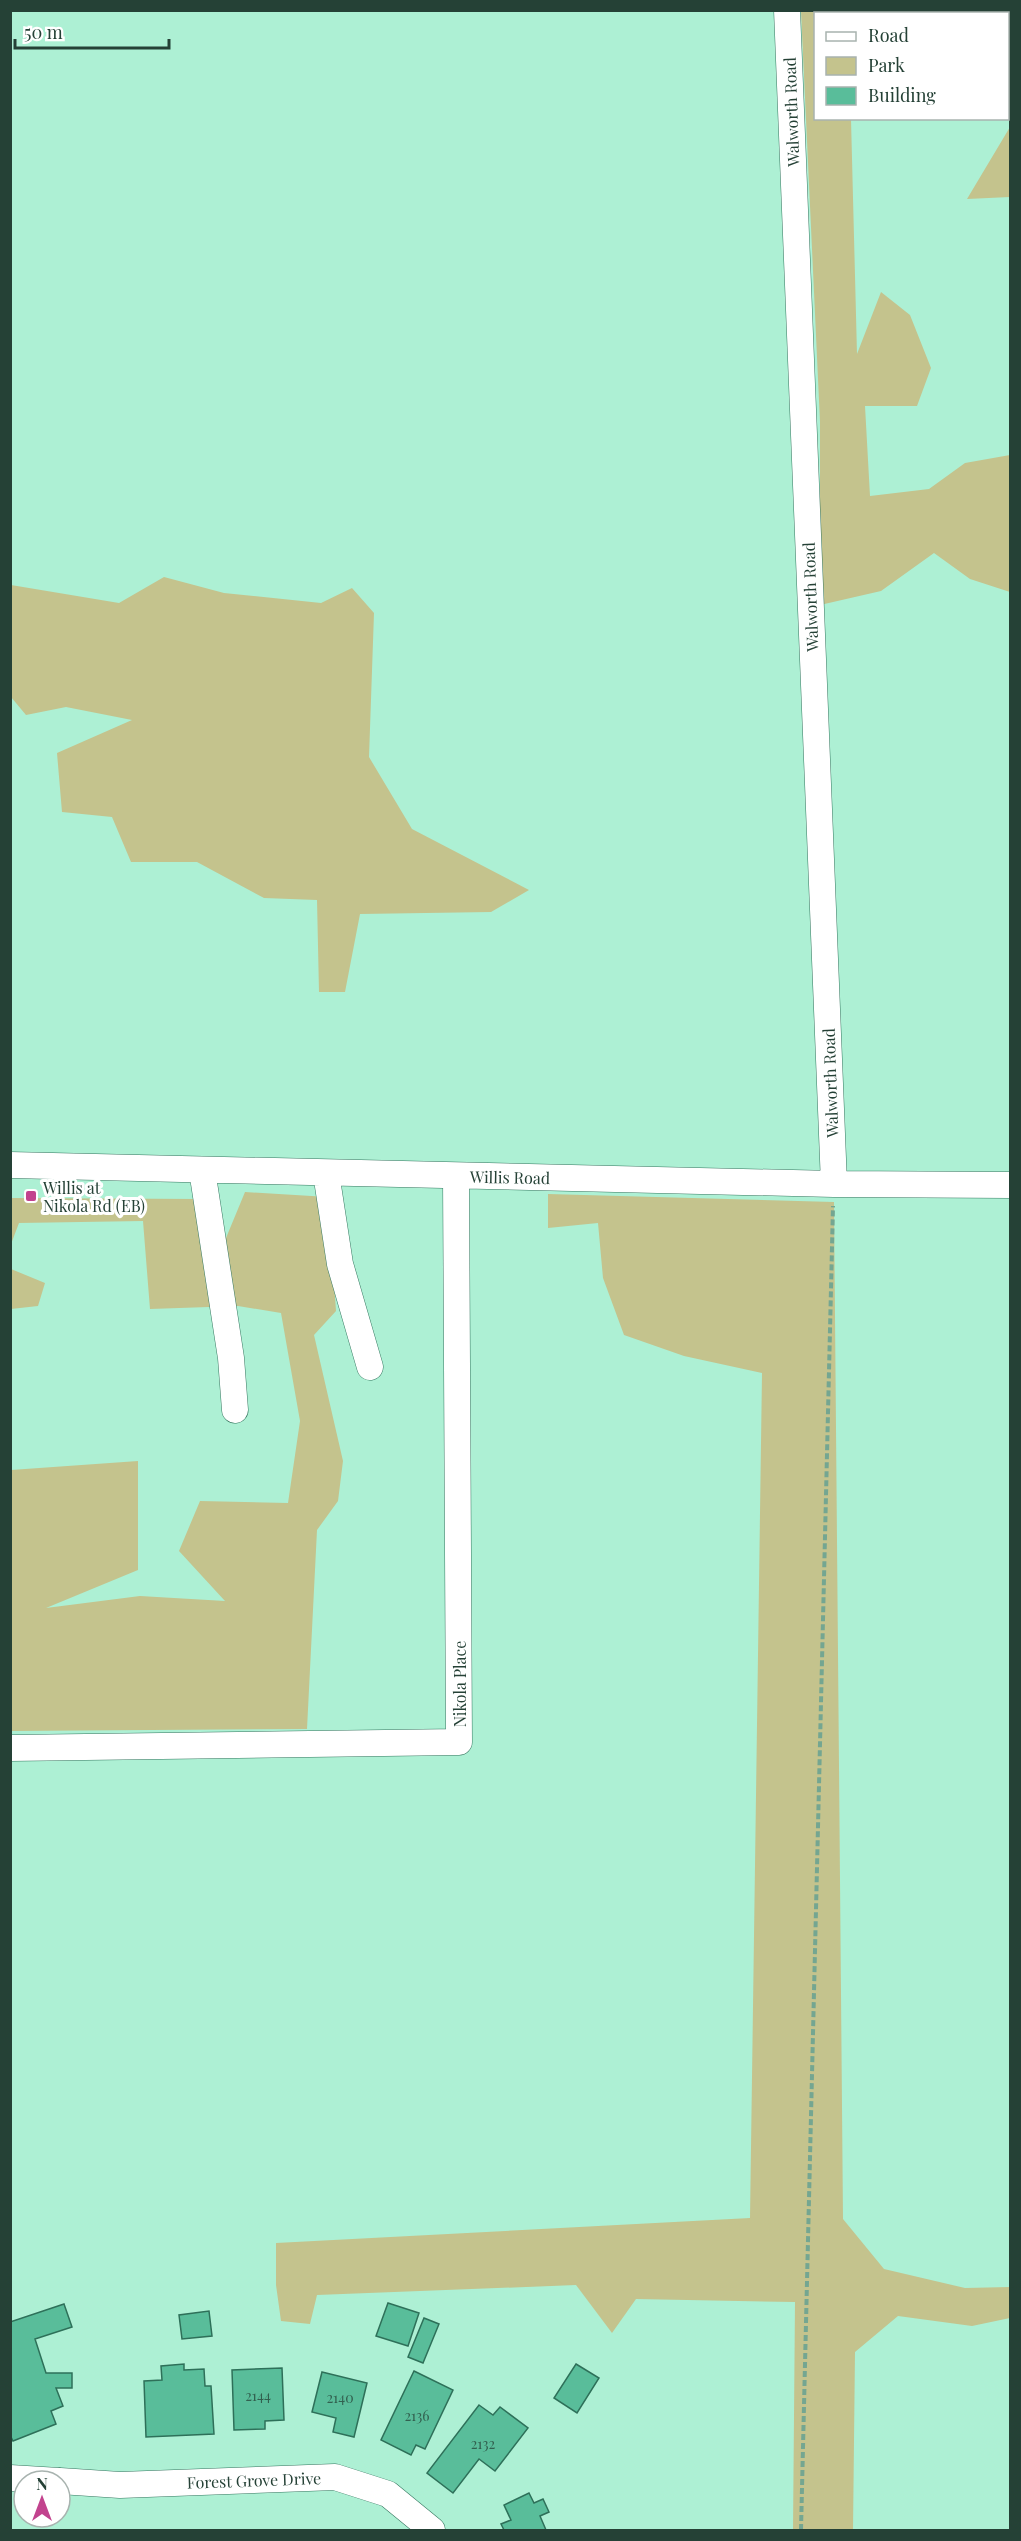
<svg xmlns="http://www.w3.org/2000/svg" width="1021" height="2541" viewBox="0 0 1021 2541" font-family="'Playfair Display',serif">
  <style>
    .green { fill: #c4c38d }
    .building { fill: #59bd9a; stroke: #2e7059; stroke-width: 1.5 }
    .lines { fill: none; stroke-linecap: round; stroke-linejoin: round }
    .minor-casing { stroke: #367760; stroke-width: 27 }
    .path { stroke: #74a691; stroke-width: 4; stroke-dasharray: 6 3; stroke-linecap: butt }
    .minor { stroke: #fff; stroke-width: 26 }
    .poi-dot { fill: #c2438e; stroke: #fff; stroke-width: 2 }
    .labels { text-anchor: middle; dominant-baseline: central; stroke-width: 6; stroke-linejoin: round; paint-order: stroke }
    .number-label { font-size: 14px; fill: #32604f }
    .street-label { font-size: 16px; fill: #254136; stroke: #fff }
    .poi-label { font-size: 16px; fill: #254136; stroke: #fff; text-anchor: start }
  </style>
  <rect width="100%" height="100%" fill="#adf0d4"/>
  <path class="green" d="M801 11H1010V113L1008 109V14H816V118L851 119 857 354 881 292 910 315 931 368 917 406H865L870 496 929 489 965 463 1010 455V592L970 579 934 553 881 591 820 605V422Z
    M1010 127V197L967 199Z
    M164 577 224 593 321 603 352 588 374 613 369 757 412 829 529 890 491 912 360 914 345 992H319L317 900 264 898 197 862H131L112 817 62 812 57 753 132 720 66 707 26 715 11 697V585L119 603Z
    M245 1192 328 1197 336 1311 314 1335 343 1461 338 1501 317 1530 307 1729 11 1731V1470L138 1461V1570L46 1608 140 1596 225 1601 179 1551 200 1501 288 1503 300 1421 281 1313 238 1306 150 1309 143 1221 19 1223 11 1244V1198L200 1199 214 1267Z
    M548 1194 834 1202 843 2219 884 2269 965 2288 1010 2287V2318L972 2326 898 2316 855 2352 853 2530H793L795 2302 636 2299 612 2333 576 2285 317 2295 310 2324 281 2321 276 2285V2243L750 2218 762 1373 684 1356 624 1335 603 1278 598 1223 548 1228Z
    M11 1269 45 1283 38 1306 11 1309Z"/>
  <path class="building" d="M388 2303 419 2313 408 2346 376 2336Z
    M64 2304 72 2327 35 2339 46 2373H72V2388H56L63 2406 51 2411 56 2424 13 2441 10 2435V2322Z
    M209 2311 212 2336 182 2339 179 2315Z
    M424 2318 439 2324 423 2363 408 2357Z
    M184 2364V2370L204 2369 205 2386H211L214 2434 146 2437 144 2381 162 2380 161 2366Z
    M576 2364 599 2378 577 2413 554 2398Z
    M282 2368 284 2420 265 2421V2429L234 2430 232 2370Z
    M414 2371 453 2390 425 2449 416 2445 411 2455 381 2440Z
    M322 2372 367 2383 354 2437 333 2432 336 2418 312 2412Z
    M479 2405 493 2415 500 2407 528 2428 495 2471 479 2459 453 2493 427 2473Z
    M529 2493 534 2503 543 2499 549 2512 540 2516 546 2530H504L501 2524 511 2520 504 2505Z"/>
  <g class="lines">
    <g class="minor-casing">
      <path id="minor" d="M787 10 834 1184
        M10 1165 834 1184 1010 1185
        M202 1170 231 1358 235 1410
        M326 1173 340 1264 370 1367
        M10 1748 459 1742 456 1176
        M10 2478 59 2481
        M60 2481 120 2485 335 2477 388 2494 432 2530"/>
    </g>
    <path class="path" d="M801 2530 833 1206"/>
    <use href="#minor" class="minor"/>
  </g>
  <rect class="poi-dot" x="25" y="1190" width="12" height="12" rx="3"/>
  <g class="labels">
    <g class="number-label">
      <text x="258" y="2395">2144</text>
      <text x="340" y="2397">2140</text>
      <text x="417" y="2415">2136</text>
      <text x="483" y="2443">2132</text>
    </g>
    <g class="street-label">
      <text transform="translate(791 112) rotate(-92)">Walworth Road</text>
      <text transform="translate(810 597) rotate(-92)">Walworth Road</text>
      <text transform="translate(830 1083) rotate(-92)">Walworth Road</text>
      <text transform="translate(510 1177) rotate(1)">Willis Road</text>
      <text transform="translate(459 1684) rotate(-90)">Nikola Place</text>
      <text transform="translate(254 2480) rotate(-2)">Forest Grove Drive</text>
    </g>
    <g class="poi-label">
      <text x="43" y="1187">Willis at<tspan x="43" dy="18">Nikola Rd (EB)</tspan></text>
    </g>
  </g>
  <rect width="1021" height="2541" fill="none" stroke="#254136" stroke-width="24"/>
  <rect x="814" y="12" width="195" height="108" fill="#ffffff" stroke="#a8b3af" stroke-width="1.5"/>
  <rect x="826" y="32" width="30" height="9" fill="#ffffff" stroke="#a8b3af" stroke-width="1.5"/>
  <text x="868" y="42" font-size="18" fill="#254136">Road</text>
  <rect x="826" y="57" width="30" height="18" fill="#c4c38d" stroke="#a8b3af" stroke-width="1.5"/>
  <text x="868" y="72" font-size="18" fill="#254136">Park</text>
  <rect x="826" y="87" width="30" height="18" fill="#59bd9a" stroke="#a8b3af" stroke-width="1.5"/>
  <text x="868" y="102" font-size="18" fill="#254136">Building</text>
  <g transform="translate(42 2499)"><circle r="28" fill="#ffffff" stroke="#a8b3af" stroke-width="1.5"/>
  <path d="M0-4.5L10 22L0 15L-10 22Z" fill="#c2438e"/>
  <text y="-9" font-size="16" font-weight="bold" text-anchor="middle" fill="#254136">N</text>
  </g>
  <path d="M15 39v9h154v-9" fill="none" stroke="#254136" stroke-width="3"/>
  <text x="24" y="39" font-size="18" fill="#254136" stroke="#ffffff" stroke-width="4.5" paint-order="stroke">50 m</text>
</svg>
